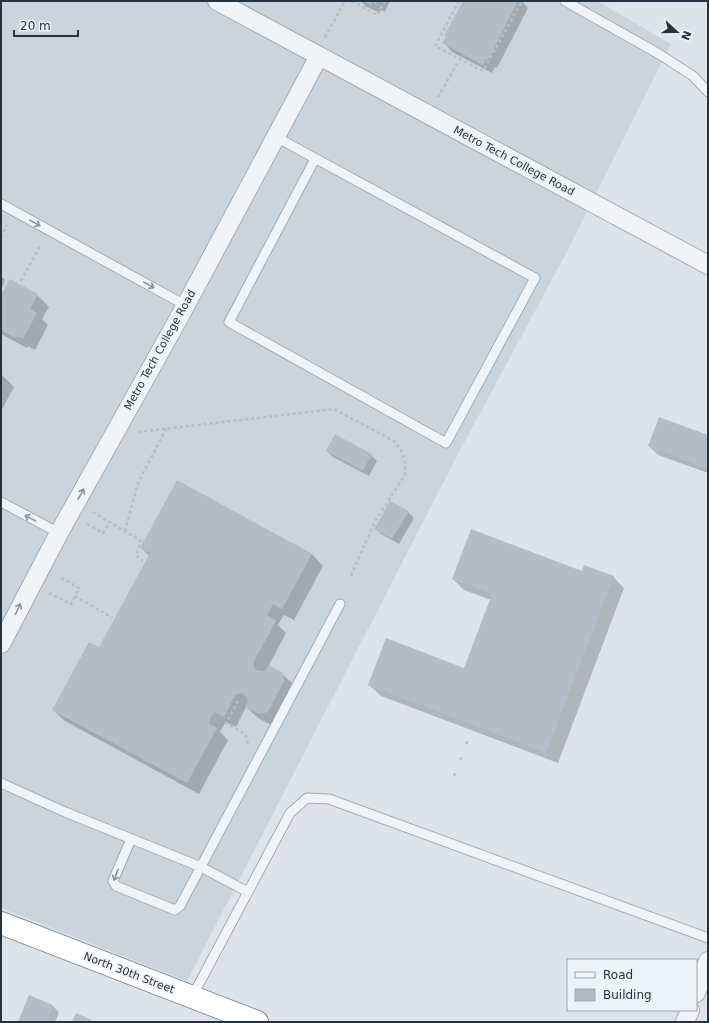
<svg xmlns="http://www.w3.org/2000/svg" width="709" height="1023" viewBox="0 0 709 1023" font-family="'DejaVu Sans',sans-serif">
  <style>
    .built { fill: #cbd3db }
    .shadow { fill: #0003 }
    .building { fill: #b4bdc6 }
    .lines { fill: none; stroke-linecap: round; stroke-linejoin: round }
    .lane-casing { stroke: #a2abb3; stroke-width: 11 }
    .street-casing { stroke: #a2abb3; stroke-width: 20 }
    .highway-casing { stroke: #8393a1; stroke-width: 24 }
    .path { stroke: #b8bec4; stroke-width: 2.5; stroke-dasharray: 3 3; stroke-linecap: butt }
    .lane { stroke: #f1f4f7; stroke-width: 9 }
    .street { stroke: #f1f4f7; stroke-width: 18 }
    .highway { stroke: #fff; stroke-width: 22 }
    .oneway { stroke: #8b949c }
    .labels { text-anchor: middle; dominant-baseline: central; stroke-width: 3.5; stroke-linejoin: round; paint-order: stroke }
    .street-label { font-size: 11px; fill: #253341; stroke: #edf2f6 }
  </style>
  <rect width="100%" height="100%" fill="#dde3e9"/>
  <path class="built" d="M1 1H597L671 44 570 246 458 454 187 981 1 908Z"/>
  <path class="shadow" d="M361 1H390L385 12 381 10 380 13 365 6Z
    M465 1H522L528 8 497 68 495 67 492 73 452 52 444 43Z
    M1 276 5 280 1 290Z
    M1 292 37 295 49 307 42 319 48 325 35 350 28 346 27 348 1 334Z
    M1 374 14 387 1 411Z
    M708 436V473L658 455 649 446Z
    M327 451 371 455 377 461 369 476 333 457Z
    M178 481 312 554 323 566 294 620 284 615 278 625 286 633 268 667 281 673 293 684 279 723 271 725 258 718 246 707 236 727 226 722 220 732 228 740 199 794 65 721 53 710 99 648 150 556 141 548Z
    M408 512 414 518 399 544 381 534 376 528Z
    M582 572 613 577 624 588 558 763 381 696 369 685 465 669 491 600 464 590 453 579Z
    M53 1006 59 1012 55 1022H19Z"/>
  <path class="building" d="M363 1H377L376 4 372 2 371 5Z
    M463 1H518L488 60 486 59 483 65 442 43 446 37 444 36Z
    M10 279 38 294 31 307V309L37 313 23 339 17 336 15 338 1 330V291L3 292Z
    M659 417 708 435V469L648 446Z
    M335 434 372 454 363 471 326 451Z
    M177 480 312 554 282 609 273 604 267 615 276 621 253 663 255 669 260 671H265L268 665 282 672 284 681 268 712 259 714 245 707 248 702 247 697 242 693 235 695 224 717 214 712 208 723 217 728 187 783 52 710 89 642 99 647 150 553 140 548Z
    M390 501 409 511 392 539 374 529Z
    M471 529 582 571 584 565 614 576 546 753 368 685 386 638 464 668 492 594 452 579Z
    M29 995 53 1005 47 1022H18Z
    M76 1013 92 1020 91 1022H72Z"/>
  <g class="lines">
    <g class="lane-casing">
      <path id="lane" d="M565 1 659 54 693 76 708 92
        M276 137 535 278 446 443 229 322 315 159
        M1 204 185 305
        M1 502 59 533
        M1 783 65 812 201 867 248 892
        M131 839 113 881 116 886 175 910 180 906 340 604
        M192 997 290 813 307 798 329 799 708 938"/>
    </g>
    <g class="street-casing">
      <path id="street" d="M217 1 708 265
        M1 644 59 533 180 316 319 56
        M696 993 708 961
        M685 1022 690 1010"/>
    </g>
    <g class="highway-casing">
      <path id="highway" d="M1 923 257 1022"/>
    </g>
    <path class="path" d="M352 1 377 15 385 1
      M459 1 435 46 483 71 522 1
      M325 37 345 1
      M438 97 462 55
      M1 237 7 225
      M21 281 41 244
      M138 432 334 409 394 441 401 450 405 462V475L374 523 350 578
      M93 512 141 541 136 555 143 561
      M87 524 103 533 110 522
      M125 531 138 483 166 429
      M49 593 71 604 79 588 58 576
      M75 596 113 618
      M238 701 226 723 245 734 248 744
      M466 744 468 740
      M460 760 462 756
      M454 776 456 771"/>
    <use href="#lane" class="lane"/>
    <use href="#street" class="street"/>
    <use href="#highway" class="highway"/>
  </g>
  <defs><path id="oneway-shaft" d="M-6 0H5M1.5-3L5.5 0L1.5 3" fill="none" stroke-width="1.6" stroke-linecap="round" stroke-linejoin="round"/></defs>
  <g class="oneway">
    <use href="#oneway-shaft" transform="translate(35 223) rotate(29)"/>
    <use href="#oneway-shaft" transform="translate(149 285) rotate(29)"/>
    <use href="#oneway-shaft" transform="translate(81 494) rotate(-61)"/>
    <use href="#oneway-shaft" transform="translate(30 518) rotate(-152)"/>
    <use href="#oneway-shaft" transform="translate(18 609) rotate(-64)"/>
    <use href="#oneway-shaft" transform="translate(116 875) rotate(111)"/>
  </g>
  <g class="labels">
    <g class="street-label">
      <text transform="translate(514 161) rotate(28)">Metro Tech College Road</text>
      <text transform="translate(160 350) rotate(-61)">Metro Tech College Road</text>
      <text transform="translate(129 973) rotate(21)">North 30th Street</text>
    </g>
  </g>
  <rect width="709" height="1023" fill="none" stroke="#253341" stroke-width="4"/>
  <rect x="567" y="959" width="130" height="52" fill="#edf2f6" stroke="#9da6ae"/>
  <rect x="575" y="972" width="20" height="6" fill="#f1f4f7" stroke="#9da6ae"/>
  <text x="603" y="979" font-size="12" fill="#253341">Road</text>
  <rect x="575" y="989" width="20" height="12" fill="#b4bdc6" stroke="#9da6ae"/>
  <text x="603" y="999" font-size="12" fill="#253341">Building</text>
  <g transform="translate(677 32) rotate(111)" stroke="#edf2f6" stroke-width="3" paint-order="stroke">
  <path d="M0-3L7 15L0 10L-7 15Z" fill="#253341"/>
  <text y="-6" font-size="11" font-weight="bold" text-anchor="middle" fill="#253341">N</text>
  </g>
  <path d="M14 30v6h64v-6" fill="none" stroke="#253341" stroke-width="2"/>
  <text x="20" y="30" font-size="12" fill="#253341" stroke="#edf2f6" stroke-width="3" paint-order="stroke">20 m</text>
</svg>
